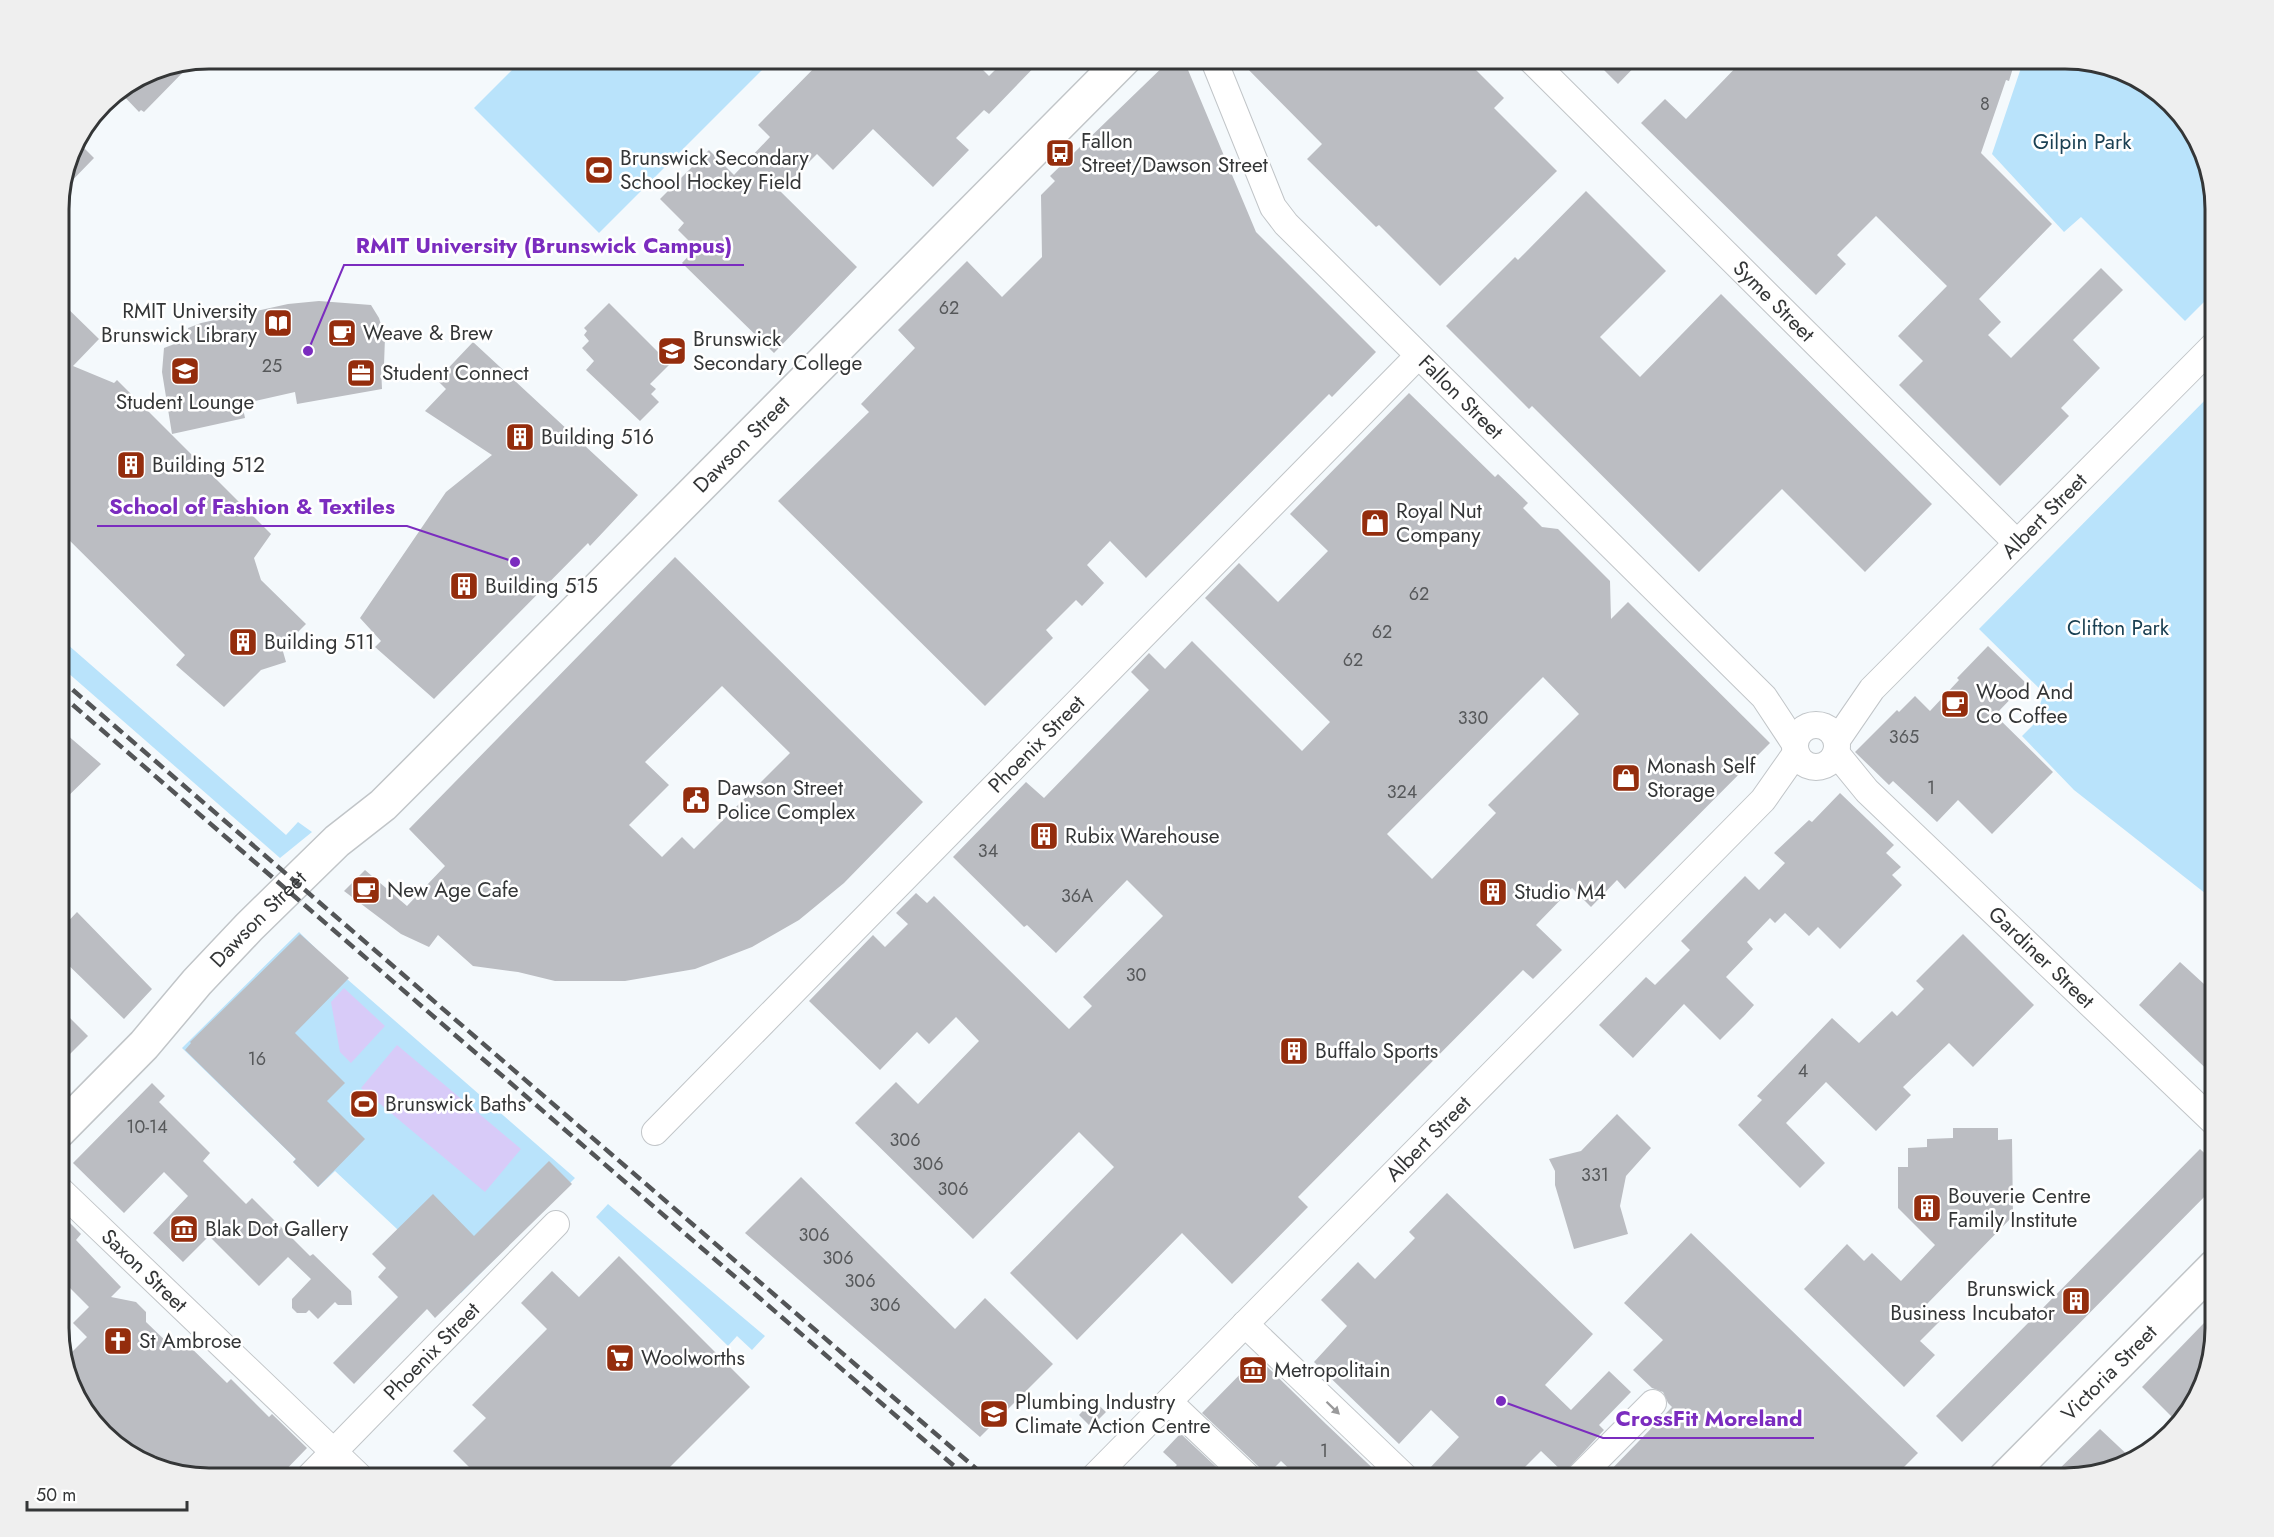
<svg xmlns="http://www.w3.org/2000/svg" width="2274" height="1537" viewBox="0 0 2274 1537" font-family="Jost,sans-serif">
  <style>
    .green { fill: #b9e3fb }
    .water { fill: #d8cbf8 }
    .building { fill: #bbbdc2; fill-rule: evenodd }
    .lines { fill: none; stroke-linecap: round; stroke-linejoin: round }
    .street-casing { stroke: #c1c5c8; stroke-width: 28 }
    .secondary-casing { stroke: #c1c5c8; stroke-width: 36 }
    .street { stroke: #fff; stroke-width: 26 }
    .secondary { stroke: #fff; stroke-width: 33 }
    .rail { stroke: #535557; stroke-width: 4.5; stroke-dasharray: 12 6; stroke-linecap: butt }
    .oneway { fill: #9a9a9b }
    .labels { text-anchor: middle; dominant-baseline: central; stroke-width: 5; stroke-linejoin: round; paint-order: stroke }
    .number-label { font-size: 18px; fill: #56585a }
    .poi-label { font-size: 21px; fill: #343637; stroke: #fff; text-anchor: start }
    .park-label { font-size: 21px; fill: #1a4053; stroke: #fff }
    .street-label { font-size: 21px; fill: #343637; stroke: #fff }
    .rim { fill: none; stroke: #343637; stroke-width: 3 }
    .leader { fill: none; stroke: #7b2cbf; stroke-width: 2 }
    .callout-dot { fill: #7b2cbf; stroke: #fff; stroke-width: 2 }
    .callout-label { font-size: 22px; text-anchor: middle; font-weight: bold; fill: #7b2cbf; stroke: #fff; stroke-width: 5; stroke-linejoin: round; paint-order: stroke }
  </style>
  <rect width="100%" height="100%" fill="#f4f9fc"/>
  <path class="green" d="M523 59V58L773 59 599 233 474 108Z
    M2024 59H2065L2149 84 2196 134 2215 209V291L2185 321 2081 217 2064 232 1992 154Z
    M2215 390V901L2074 790 2022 736 2033 725 2044 693 1979 629Z
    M59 637 286 835 298 822 312 832 280 858 59 665Z
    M299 932 347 979 575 1178 461 1293 397 1229 335 1171 318 1187 293 1162 296 1159 182 1048Z
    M608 1204 765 1336 752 1350 737 1336 728 1346 596 1217Z"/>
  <path class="water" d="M344 988 385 1026 351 1063 340 1052 331 1002Z
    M397 1045 521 1149 485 1192 361 1088Z"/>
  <path class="building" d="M824 58H971L989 76 1007 58H1043L989 114 984 110 956 138 969 150 933 187 873 129 833 170 817 154 780 191 857 267 774 353 682 263 696 248 678 230 684 223 660 199 709 150 734 175 770 137 758 125Z
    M1172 58H1183L1256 232 1376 352 1332 397 1329 394 1146 578 1110 541 1087 565 1104 583 1082 606 1076 600 1046 630 1053 638 985 706 778 501 869 412 861 404 915 348 898 330 967 261 1002 297 1042 257 1041 195 1055 181 1050 176Z
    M1237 58H1464L1504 98 1494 108 1557 171 1440 286 1379 225 1376 227 1307 159 1322 144Z
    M1616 58H1643L1618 84 1604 70Z
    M1745 58H2016L2009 81 2006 80 1981 153 2052 224 1979 299 2001 322 1988 335 2011 358 2101 268 2123 290 2073 340 2100 368 2061 408 2069 416 2000 486 1899 385 1923 361 1898 336 1947 286 1876 216 1837 255 1846 264 1816 295 1641 123 1665 99 1686 119Z
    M193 62 144 112 141 110 139 112 119 91 152 70Z
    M76 140 94 158 61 192 74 143Z
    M1586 191 1666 271 1600 337 1640 377 1721 294 1932 504 1865 572 1782 489 1699 572 1532 406 1529 409 1446 326 1515 257 1518 260Z
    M59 300 99 339 73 366 114 383 117 380 271 534 254 558 261 580 306 624 282 648 286 662 261 670 224 707 176 665 185 655 59 530Z
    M319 301 371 305 379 318 385 337 384 365 381 367 382 389 297 404 295 392 242 404 245 418 172 434 162 372 164 348 190 338 188 328 201 323 288 304Z
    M609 303 670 364 650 384 656 389 651 394 659 402 640 421 586 370 594 361 582 348 589 341 584 335 587 331 584 328Z
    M473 342 638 495 590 546 588 543 434 699 375 647 381 641 360 618 446 492 492 455 425 411 446 389 437 380Z
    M1409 393 1495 477 1498 474 1528 503 1523 508 1542 527 1558 529 1610 581 1611 619 1628 602 1770 743 1625 889 1617 880 1591 907 1572 888 1536 925 1562 950 1533 979 1523 970 1298 1197 1308 1207 1232 1284 1182 1233 1077 1340 1010 1273 1114 1167 1079 1132 973 1239 855 1123 896 1082 918 1104 979 1041 956 1017 929 1044 917 1032 880 1070 809 1001 873 935 885 947 908 924 896 913 916 893 927 903 934 896 1069 1029 1092 1006 1083 997 1163 916 1127 880 1056 953 1027 925 1024 927 953 857 1026 782 1044 798 1149 690 1131 672 1149 653 1165 669 1192 641 1302 751 1330 722 1205 598 1239 563 1278 602 1328 551 1290 514ZM1543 677 1579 714 1488 805 1496 813 1432 879 1387 834Z
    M675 557 923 802 844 883 799 920 752 947 695 969 625 981H555L518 972 473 966 438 935 429 947 401 934 344 891 365 870 407 906 445 866 409 829ZM722 686 790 753 694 849 682 837 662 857 629 825 669 785 645 762Z
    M1988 646 2026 683 1995 715 2053 772 1992 834 1958 800 1937 822 1893 781 1889 785 1855 752 1897 710 1899 712 1915 696 1930 711 1959 680 1957 678Z
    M59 728 101 764 59 805Z
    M1840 793 1894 845 1886 853 1901 867 1892 875 1902 885 1840 949 1818 927 1809 936 1785 913 1775 923 1770 918 1747 942 1753 949 1726 977 1754 1005 1745 1015 1720 1040 1684 1004 1633 1058 1599 1025 1646 977 1655 985 1690 950 1681 941 1745 876 1759 890 1785 863 1774 853 1809 820 1812 822Z
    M77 912 152 989 124 1019 59 956V931Z
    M300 934 349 978 295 1033 345 1083 327 1101 365 1139 318 1187 293 1162 296 1159 185 1050 191 1043 190 1042Z
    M1963 934 2034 1005 1973 1067 1949 1043 1903 1087 1911 1095 1876 1131 1826 1082 1786 1123 1825 1163 1800 1188 1738 1125 1762 1100 1757 1096 1832 1018 1859 1043 1892 1011 1897 1016 1924 989 1916 981Z
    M2180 962 2216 995V1078L2139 1005Z
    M59 1007 88 1036 59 1065Z
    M152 1083 165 1096 159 1102 210 1153 203 1161 246 1204 252 1198 310 1256 313 1254 351 1291 352 1305H338L335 1302 318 1319 309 1310 306 1313H297L292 1308V1299L311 1279 288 1257 259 1286 209 1236 183 1262 153 1233 188 1196 164 1172 124 1213 73 1163Z
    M1617 1114 1651 1148 1626 1176 1620 1206 1628 1234 1574 1249 1555 1185V1171L1549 1159 1581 1151Z
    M1953 1128H1998V1140L2012 1139 2013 1216 1926 1305 1941 1320 1920 1341 1935 1355 1904 1387 1804 1289 1847 1244 1864 1261 1872 1253 1901 1281 1935 1245 1898 1208V1167H1908V1148L1927 1147V1139L1953 1138Z
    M2200 1149 2216 1164V1185L1962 1442 1936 1416Z
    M549 1161 572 1184 435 1318 427 1309 354 1384 333 1363 398 1297 378 1277 386 1268 372 1254 433 1194 474 1236Z
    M801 1177 955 1329 985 1298 1053 1364 980 1437 745 1233Z
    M1447 1193 1593 1334 1545 1385 1571 1410 1609 1371 1631 1392 1599 1425 1604 1430 1564 1473 1541 1451 1514 1478H1436L1428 1470 1459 1437 1431 1410 1399 1444 1314 1362 1347 1326 1321 1300 1358 1262 1375 1279 1415 1238 1409 1232Z
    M59 1212 81 1234 76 1240 121 1287 111 1297 136 1302 146 1312V1322L172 1347 181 1338 227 1383 231 1379 269 1417 272 1414 307 1448 277 1479H209L165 1465 155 1455 150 1460 125 1453 78 1403 65 1359 87 1337 73 1323 89 1307 59 1277Z
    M1691 1233 1918 1453 1893 1478H1603L1672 1407 1668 1403 1663 1392 1652 1388 1633 1370 1663 1340 1624 1303Z
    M619 1256 750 1387 669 1468 679 1479H547L537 1469 527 1479H481L453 1451 486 1418 472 1405 547 1329 521 1303 552 1271 579 1297Z
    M2204 1323 2214 1333 2190 1412 2178 1423 2142 1387Z
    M1257 1357 1326 1424 1383 1478H1299L1281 1461 1264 1478 1259 1467 1202 1413Z
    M1093 1400 1106 1412 1091 1427 1079 1415Z
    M2100 1429 2134 1461 2065 1478H2050Z
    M1180 1434H1181L1228 1478H1164L1177 1465 1163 1452Z"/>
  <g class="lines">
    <g class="street-casing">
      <g id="street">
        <path id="s1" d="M1213 58 1273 207 1286 224 1764 697 1795 744"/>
        <path id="s2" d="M1529 58 2017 543"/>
        <circle cx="1816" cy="746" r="21"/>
        <path id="s3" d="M1837 740 1872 689 2215 344"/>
        <path id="s4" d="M1836 753 1867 791 2215 1123"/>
        <path id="s5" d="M655 1132 1418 356"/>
        <path id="s6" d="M59 1189 361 1478"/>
        <path d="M1245 1324 1406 1478"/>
        <path d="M1169 1402 1249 1478"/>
        <path id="s7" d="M308 1478 556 1224"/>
        <path id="s8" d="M1093 1478 1763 800 1796 753"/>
        <path d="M1578 1478 1653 1403"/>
      </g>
    </g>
    <g class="secondary-casing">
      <g id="secondary">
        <path id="s9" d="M59 1131 144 1045 197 982 249 927 337 841 383 805 435 753 1125 58"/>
        <path id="s10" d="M2005 1478 2215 1266"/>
      </g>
    </g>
    <use href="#street" class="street"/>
    <use href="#secondary" class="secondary"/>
    <path class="rail" d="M59 678 987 1478
      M59 693 968 1478"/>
  </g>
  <defs><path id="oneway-solid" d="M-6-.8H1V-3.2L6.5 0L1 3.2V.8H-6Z" transform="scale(1.5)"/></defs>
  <use class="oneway" href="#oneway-solid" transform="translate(1333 1408) rotate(44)"/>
  <defs>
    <g id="bus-square" transform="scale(1.5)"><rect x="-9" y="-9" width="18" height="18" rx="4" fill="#942d0d" stroke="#fff"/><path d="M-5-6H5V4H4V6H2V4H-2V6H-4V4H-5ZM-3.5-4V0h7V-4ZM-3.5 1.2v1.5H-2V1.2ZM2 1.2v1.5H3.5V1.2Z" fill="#fff"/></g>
    <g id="stadium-square" transform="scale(1.5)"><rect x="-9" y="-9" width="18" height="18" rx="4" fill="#942d0d" stroke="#fff"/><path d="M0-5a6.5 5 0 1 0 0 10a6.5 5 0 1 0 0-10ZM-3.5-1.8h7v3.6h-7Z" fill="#fff"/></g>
    <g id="library-square" transform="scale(1.5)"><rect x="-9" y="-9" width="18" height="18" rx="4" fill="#942d0d" stroke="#fff"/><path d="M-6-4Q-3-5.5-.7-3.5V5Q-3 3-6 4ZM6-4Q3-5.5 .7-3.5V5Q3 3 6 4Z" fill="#fff"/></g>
    <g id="cafe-square" transform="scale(1.5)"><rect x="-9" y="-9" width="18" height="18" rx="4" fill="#942d0d" stroke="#fff"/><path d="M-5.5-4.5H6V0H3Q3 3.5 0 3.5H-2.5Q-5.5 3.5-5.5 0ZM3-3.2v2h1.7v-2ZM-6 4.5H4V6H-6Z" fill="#fff"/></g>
    <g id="school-square" transform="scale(1.5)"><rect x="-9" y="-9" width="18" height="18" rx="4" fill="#942d0d" stroke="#fff"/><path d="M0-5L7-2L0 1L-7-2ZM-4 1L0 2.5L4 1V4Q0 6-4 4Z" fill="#fff"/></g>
    <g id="university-square" transform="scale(1.5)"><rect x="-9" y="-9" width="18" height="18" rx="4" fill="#942d0d" stroke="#fff"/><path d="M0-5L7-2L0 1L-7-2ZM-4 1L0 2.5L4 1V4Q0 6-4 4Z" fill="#fff"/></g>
    <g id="office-square" transform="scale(1.5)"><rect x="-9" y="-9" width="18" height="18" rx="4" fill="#942d0d" stroke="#fff"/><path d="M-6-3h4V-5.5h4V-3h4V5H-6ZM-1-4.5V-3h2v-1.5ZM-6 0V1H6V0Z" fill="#fff"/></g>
    <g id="building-square" transform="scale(1.5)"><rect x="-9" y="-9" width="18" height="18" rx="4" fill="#942d0d" stroke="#fff"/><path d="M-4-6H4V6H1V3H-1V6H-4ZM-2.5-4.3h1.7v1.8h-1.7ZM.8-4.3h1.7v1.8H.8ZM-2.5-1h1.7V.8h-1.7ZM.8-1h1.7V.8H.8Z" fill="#fff"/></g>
    <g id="shop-square" transform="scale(1.5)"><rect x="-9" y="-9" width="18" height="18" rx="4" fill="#942d0d" stroke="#fff"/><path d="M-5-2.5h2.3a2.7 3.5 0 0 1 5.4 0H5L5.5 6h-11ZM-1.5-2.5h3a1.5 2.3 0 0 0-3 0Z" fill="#fff"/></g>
    <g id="civic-square" transform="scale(1.5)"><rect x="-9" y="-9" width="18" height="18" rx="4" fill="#942d0d" stroke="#fff"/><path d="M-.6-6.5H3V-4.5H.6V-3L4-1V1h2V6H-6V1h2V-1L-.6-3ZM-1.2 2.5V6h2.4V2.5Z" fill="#fff"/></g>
    <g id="museum-square" transform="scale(1.5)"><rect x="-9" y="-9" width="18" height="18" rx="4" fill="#942d0d" stroke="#fff"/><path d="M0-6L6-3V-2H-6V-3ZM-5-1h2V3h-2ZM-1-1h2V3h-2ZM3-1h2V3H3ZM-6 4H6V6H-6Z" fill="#fff"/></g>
    <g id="church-square" transform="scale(1.5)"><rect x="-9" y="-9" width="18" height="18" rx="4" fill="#942d0d" stroke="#fff"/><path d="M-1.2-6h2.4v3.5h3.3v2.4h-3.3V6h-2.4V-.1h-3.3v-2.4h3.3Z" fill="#fff"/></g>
    <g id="supermarket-square" transform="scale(1.5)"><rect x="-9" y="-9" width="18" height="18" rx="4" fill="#942d0d" stroke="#fff"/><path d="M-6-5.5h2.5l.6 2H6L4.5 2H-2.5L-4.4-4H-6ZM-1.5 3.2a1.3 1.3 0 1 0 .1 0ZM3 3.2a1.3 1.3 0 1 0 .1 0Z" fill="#fff"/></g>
  </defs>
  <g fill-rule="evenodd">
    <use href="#bus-square" x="1060" y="153"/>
    <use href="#stadium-square" x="599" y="170"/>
    <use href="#library-square" x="278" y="323"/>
    <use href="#cafe-square" x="342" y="333"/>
    <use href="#school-square" x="672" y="351"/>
    <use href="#university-square" x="185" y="371"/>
    <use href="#office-square" x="361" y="373"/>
    <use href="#building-square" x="520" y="437"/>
    <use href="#building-square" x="131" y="465"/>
    <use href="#shop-square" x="1375" y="523"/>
    <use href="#building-square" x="464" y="586"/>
    <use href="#building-square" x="243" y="642"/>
    <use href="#cafe-square" x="1955" y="704"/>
    <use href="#shop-square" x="1626" y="778"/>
    <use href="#civic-square" x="696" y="800"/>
    <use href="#building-square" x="1044" y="836"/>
    <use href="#cafe-square" x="366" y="890"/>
    <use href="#building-square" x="1493" y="892"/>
    <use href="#building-square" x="1294" y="1051"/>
    <use href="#stadium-square" x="364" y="1104"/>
    <use href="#building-square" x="1927" y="1208"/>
    <use href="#museum-square" x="184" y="1229"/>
    <use href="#building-square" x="2076" y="1301"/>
    <use href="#church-square" x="118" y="1341"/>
    <use href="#supermarket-square" x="620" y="1358"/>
    <use href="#museum-square" x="1253" y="1370"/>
    <use href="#university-square" x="994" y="1414"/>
  </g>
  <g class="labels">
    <g class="number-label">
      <text x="1985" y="104">8</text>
      <text x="949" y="308">62</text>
      <text x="272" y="366">25</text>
      <text x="1419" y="594">62</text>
      <text x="1382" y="632">62</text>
      <text x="1353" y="660">62</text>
      <text x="1473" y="718">330</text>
      <text x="1904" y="737">365</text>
      <text x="1931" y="788">1</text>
      <text x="1402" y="792">324</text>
      <text x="988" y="851">34</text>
      <text x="1077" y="896">36A</text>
      <text x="1136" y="975">30</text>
      <text x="257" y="1059">16</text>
      <text x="1803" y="1071">4</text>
      <text x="147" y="1127">10-14</text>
      <text x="905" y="1140">306</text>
      <text x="928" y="1164">306</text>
      <text x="1595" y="1175">331</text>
      <text x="953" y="1189">306</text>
      <text x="814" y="1235">306</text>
      <text x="838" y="1258">306</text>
      <text x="860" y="1281">306</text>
      <text x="885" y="1305">306</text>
      <text x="1324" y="1451">1</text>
    </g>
    <g class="poi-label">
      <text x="1081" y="141">Fallon<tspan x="1081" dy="24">Street/Dawson Street</tspan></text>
      <text x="620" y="158">Brunswick Secondary<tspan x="620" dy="24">School Hockey Field</tspan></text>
      <text x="257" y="311" text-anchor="end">RMIT University<tspan x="257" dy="24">Brunswick Library</tspan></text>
      <text x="363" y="333">Weave &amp; Brew</text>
      <text x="693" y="339">Brunswick<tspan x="693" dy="24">Secondary College</tspan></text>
      <text x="382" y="373">Student Connect</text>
      <text x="185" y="402" text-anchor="middle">Student Lounge</text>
      <text x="541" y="437">Building 516</text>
      <text x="152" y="465">Building 512</text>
      <text x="1396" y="511">Royal Nut<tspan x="1396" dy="24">Company</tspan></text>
      <text x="485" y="586">Building 515</text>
      <text x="264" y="642">Building 511</text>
      <text x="1976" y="692">Wood And<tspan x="1976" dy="24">Co Coffee</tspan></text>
      <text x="1647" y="766">Monash Self<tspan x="1647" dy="24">Storage</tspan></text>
      <text x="717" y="788">Dawson Street<tspan x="717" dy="24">Police Complex</tspan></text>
      <text x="1065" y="836">Rubix Warehouse</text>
      <text x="387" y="890">New Age Cafe</text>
      <text x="1514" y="892">Studio M4</text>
      <text x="1315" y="1051">Buffalo Sports</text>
      <text x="385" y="1104">Brunswick Baths</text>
      <text x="1948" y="1196">Bouverie Centre<tspan x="1948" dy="24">Family Institute</tspan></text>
      <text x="205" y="1229">Blak Dot Gallery</text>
      <text x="2055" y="1289" text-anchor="end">Brunswick<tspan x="2055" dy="24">Business Incubator</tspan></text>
      <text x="139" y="1341">St Ambrose</text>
      <text x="641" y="1358">Woolworths</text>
      <text x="1274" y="1370">Metropolitain</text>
      <text x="1015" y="1402">Plumbing Industry<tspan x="1015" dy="24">Climate Action Centre</tspan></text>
    </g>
    <g class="park-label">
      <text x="2082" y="142">Gilpin Park</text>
      <text x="2118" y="628">Clifton Park</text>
    </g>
    <g class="street-label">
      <text stroke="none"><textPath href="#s2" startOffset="345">Syme Street</textPath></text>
      <text stroke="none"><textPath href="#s1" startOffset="428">Fallon Street</textPath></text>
      <text stroke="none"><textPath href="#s9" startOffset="969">Dawson Street</textPath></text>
      <text stroke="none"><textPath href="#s3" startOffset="306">Albert Street</textPath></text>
      <text stroke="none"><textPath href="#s5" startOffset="544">Phoenix Street</textPath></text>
      <text stroke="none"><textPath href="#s9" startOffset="291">Dawson Street</textPath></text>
      <text stroke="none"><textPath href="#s4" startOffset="290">Gardiner Street</textPath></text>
      <text stroke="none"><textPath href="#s8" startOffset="477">Albert Street</textPath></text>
      <text stroke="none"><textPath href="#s6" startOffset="118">Saxon Street</textPath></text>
      <text stroke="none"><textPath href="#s7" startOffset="177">Phoenix Street</textPath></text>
      <text stroke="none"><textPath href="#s10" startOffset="148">Victoria Street</textPath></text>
    </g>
  </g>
  <path d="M0 0H2274V1537H0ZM209 69H2065A140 140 0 0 1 2205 209V1328A140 140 0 0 1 2065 1468H209A140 140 0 0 1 69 1328V209A140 140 0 0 1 209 69Z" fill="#efefef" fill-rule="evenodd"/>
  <path class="rim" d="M209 69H2065A140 140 0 0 1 2205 209V1328A140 140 0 0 1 2065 1468H209A140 140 0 0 1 69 1328V209A140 140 0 0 1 209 69Z"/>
  <path class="leader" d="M308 351L344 265H744M515 562L407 526H97M1501 1401L1603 1438H1814"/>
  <g class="callout-dot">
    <circle cx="308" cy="351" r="6"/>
    <circle cx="515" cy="562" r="6"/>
    <circle cx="1501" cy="1401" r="6"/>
  </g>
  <g class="callout-label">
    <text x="544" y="253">RMIT University (Brunswick Campus)</text>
    <text x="252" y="514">School of Fashion &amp; Textiles</text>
    <text x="1709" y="1426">CrossFit Moreland</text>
  </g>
  <path d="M27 1501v9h160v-9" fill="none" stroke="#343637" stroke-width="3"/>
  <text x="36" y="1501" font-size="18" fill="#343637" stroke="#ffffff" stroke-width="4.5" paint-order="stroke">50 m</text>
</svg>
